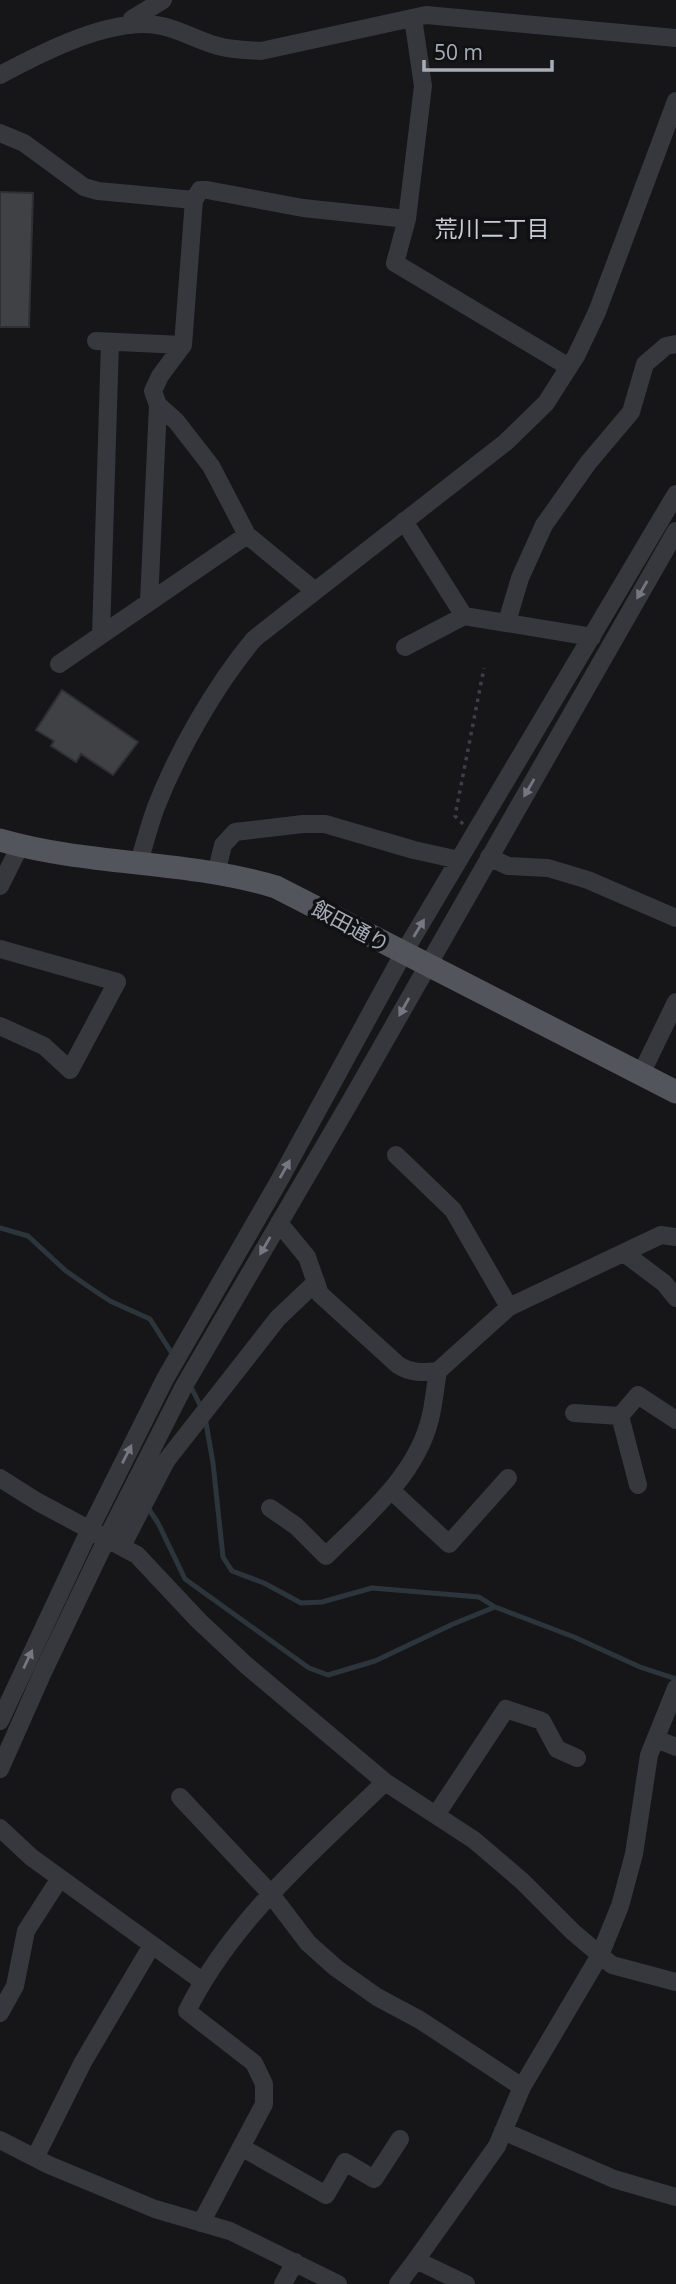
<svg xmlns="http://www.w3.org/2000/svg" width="676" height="2284" viewBox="0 0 676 2284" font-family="'Open Sans','Noto Sans JP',sans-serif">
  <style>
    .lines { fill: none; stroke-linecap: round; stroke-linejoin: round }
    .stream { stroke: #2c353c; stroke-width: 5 }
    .building { fill: #404145; stroke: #303034; stroke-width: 2 }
    .path { stroke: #3d3f44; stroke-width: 3.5; stroke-dasharray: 3.5 5; stroke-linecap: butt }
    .minor { stroke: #37383d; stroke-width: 18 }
    .major { stroke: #53555c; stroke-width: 23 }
    .oneway { fill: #757881 }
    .labels { text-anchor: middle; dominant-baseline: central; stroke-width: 7; stroke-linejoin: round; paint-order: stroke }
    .street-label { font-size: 21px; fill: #a8adb8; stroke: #111113 }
    .neighbourhood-label { font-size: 23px; fill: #c9ccd4; stroke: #111113 }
  </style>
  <rect width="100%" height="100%" fill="#161618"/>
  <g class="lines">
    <path class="stream" d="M0 1228 28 1236 66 1271 89 1287 110 1301 150 1319 173 1355
      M190 1385 201 1407
      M205 1417 213 1463 223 1557 232 1571 264 1583 301 1603 322 1602 372 1588 479 1597 495 1607 574 1637 640 1667 676 1679
      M148 1508 158 1523 185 1579 309 1668 328 1675 375 1661 453 1624 495 1607"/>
  </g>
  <path class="building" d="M0 192 33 193 29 327H0Z
    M62 690 138 742 113 775 81 754 76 762 51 746 54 741 36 730Z"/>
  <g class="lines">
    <path class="path" d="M463 824 455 816 484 668"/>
    <path class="minor" d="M413 18 423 86 407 219 395 263 569 367
      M131 25 132 19 163 0
      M0 75C41 53 114 15 162 26 181 30 199 41 218 46 232 50 246 50 261 51L426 15 676 38
      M0 133 24 143 84 187 98 191 194 200 183 345 160 376 153 391 158 405 176 421 211 466 247 535 315 591
      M194 200 200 190H207L303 208 407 219
      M96 341 183 345
      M404 521 464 616 592 637
      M149 602 158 405
      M507 622 520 578 544 525 588 463 631 412 645 364 666 346 676 344
      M101 635 110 342
      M405 647 464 616
      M59 664 247 535
      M489 857 508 866 548 868 588 880 676 918
      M138 865C144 846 149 826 156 807 178 751 215 686 254 639L506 442 546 403 576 356 597 312 676 101
      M216 874 223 845 235 832 303 824H325L414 850 459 860
      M0 886 20 846
      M0 949 117 982 70 1070 44 1046 0 1026
      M641 1074 676 1002
      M396 1155 453 1210 509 1307
      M279 1223 307 1257 320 1294 398 1365C411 1373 422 1373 438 1371L509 1307 661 1235 676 1237
      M624 1253 664 1283 676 1298
      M574 1413 620 1416 638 1395 676 1420
      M620 1416 638 1485
      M0 1478 38 1502 137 1555 199 1621 246 1665 385 1782 474 1840 522 1881 573 1932 612 1965 676 1982
      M392 1491 449 1544 508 1478
      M270 1508 296 1526 326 1556C366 1516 416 1476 430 1419 434 1404 435 1387 438 1371
      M122 1546 166 1461 278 1318 316 1282
      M0 1721 90 1529 165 1379 279 1181 403 954 676 494
      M656 1739 676 1747
      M0 1769 43 1672 107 1538 184 1386 350 1102 676 531
      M180 1797 270 1893 308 1943 336 1968 377 1997 420 2020 522 2087
      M436 1815 506 1709 542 1721 557 1749 577 1758
      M0 1828 31 1857 202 1981
      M0 2013 15 1986 26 1931 60 1878
      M503 2131 614 2179 676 2197
      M0 2140 49 2165 155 2209 230 2231 338 2284
      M241 2147 326 2195 345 2162 374 2179 400 2139
      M35 2158 83 2062 152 1945
      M201 2223 264 2104V2084L254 2063 187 2011C232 1920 313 1852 385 1782
      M416 2260 497 2146 522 2087 600 1955 620 1906 634 1854 649 1755 676 1688
      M283 2284 295 2262
      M398 2284 416 2260 466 2284"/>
    <path class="major" d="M0 840C90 866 187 860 276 887L676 1092"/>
  </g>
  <defs><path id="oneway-solid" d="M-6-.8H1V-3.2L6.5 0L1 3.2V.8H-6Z" transform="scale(1.75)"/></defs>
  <g class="oneway">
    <use href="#oneway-solid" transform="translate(642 590) rotate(120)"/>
    <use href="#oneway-solid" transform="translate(529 788) rotate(120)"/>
    <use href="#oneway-solid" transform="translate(419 928) rotate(-59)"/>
    <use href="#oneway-solid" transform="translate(404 1007) rotate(119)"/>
    <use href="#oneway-solid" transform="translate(285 1169) rotate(-61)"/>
    <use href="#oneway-solid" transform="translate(265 1246) rotate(120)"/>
    <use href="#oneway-solid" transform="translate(127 1454) rotate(-63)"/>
    <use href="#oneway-solid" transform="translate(28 1659) rotate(-65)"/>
  </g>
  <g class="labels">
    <g class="street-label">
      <text transform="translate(351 926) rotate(28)">飯田通り</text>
    </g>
    <g class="neighbourhood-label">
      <text x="492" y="228">荒川二丁目</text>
    </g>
  </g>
  <path d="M424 60v10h128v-10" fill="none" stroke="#a8adb8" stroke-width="3.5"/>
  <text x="434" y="60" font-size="21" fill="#a8adb8" stroke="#111113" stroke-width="5" paint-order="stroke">50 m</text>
</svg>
